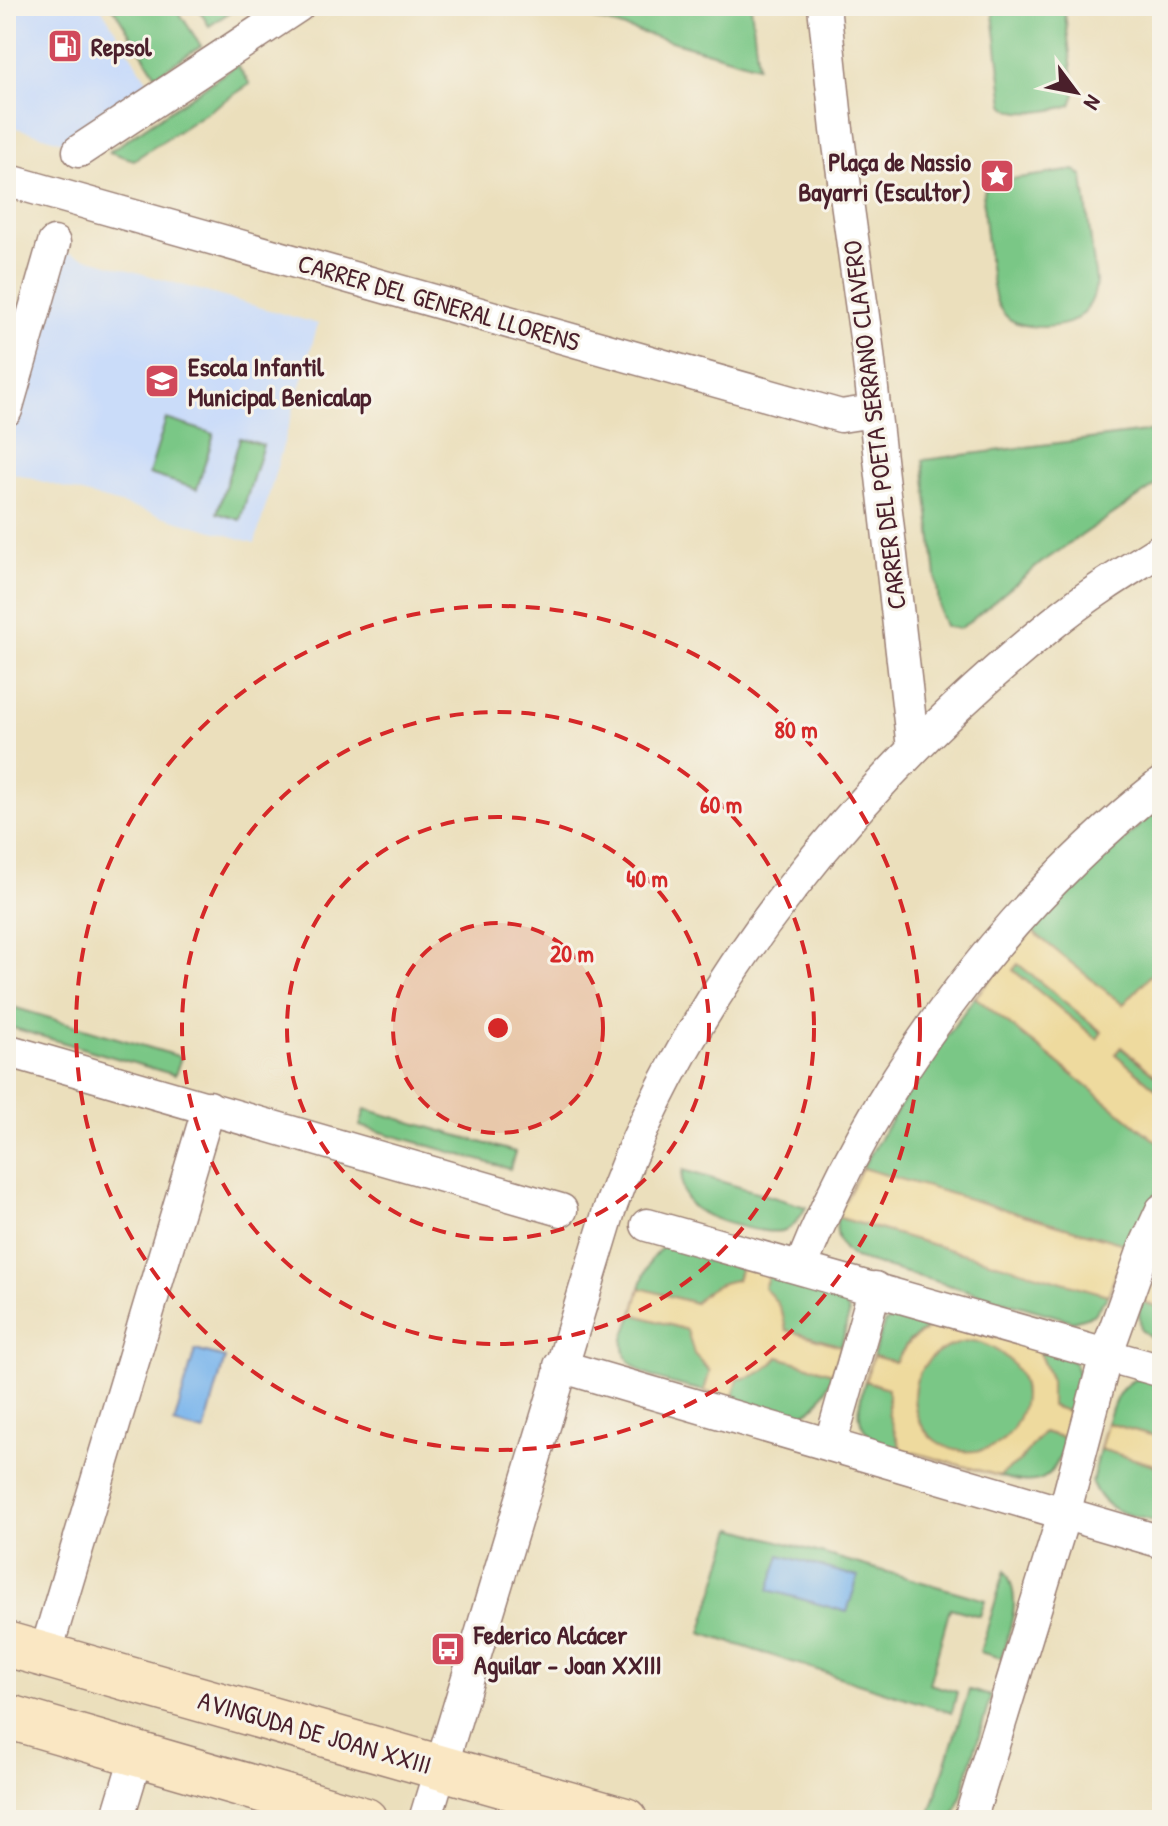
<svg xmlns="http://www.w3.org/2000/svg" width="1168" height="1826" viewBox="0 0 1168 1826" font-family="'Patrick Hand',sans-serif">
  <style>
    .built { fill: #cadcf9 }
    .green { fill: #7ac786; stroke: #627358; stroke-width: 2 }
    .sand { fill: #eeda9e; stroke: #9c7c64; stroke-width: 2; fill-rule: evenodd }
    .water { fill: #7bb6ec; stroke: #626a8c; stroke-width: 2 }
    .lines { fill: none; stroke-linecap: round; stroke-linejoin: round }
    .street-casing { stroke: #9a7f74; stroke-width: 35 }
    .secondary-casing { stroke: #9a7f74; stroke-width: 47 }
    .street { stroke: #fff; stroke-width: 32 }
    .secondary { stroke: #fae7c3; stroke-width: 44 }
    .ring { fill: none; stroke: #d62828; stroke-width: 4; stroke-dasharray: 14 10 }
    .labels { text-anchor: middle; dominant-baseline: central; stroke-width: 6; stroke-linejoin: round; paint-order: stroke }
    .poi-label { font-size: 26px; font-weight: bold; fill: #4a1f2b; stroke: #f7f3e8; text-anchor: start }
    .street-label { font-size: 26px; fill: #4a1f2b; stroke: #f7f3e8 }
    .centre { fill: #d62828; stroke: #f7f3e8; stroke-width: 4 }
    .ring-label { font-size: 24px; text-anchor: middle; font-weight: bold; fill: #d62828; stroke: #f7f3e8; stroke-width: 6; stroke-linejoin: round; paint-order: stroke }
  </style>
  <rect width="100%" height="100%" fill="#f7f3e8"/>
  <filter id="ink" filterUnits="userSpaceOnUse"><feTurbulence type="fractalNoise" baseFrequency=".0125" numOctaves="2"/><feDisplacementMap in="SourceGraphic" scale="16" xChannelSelector="R" yChannelSelector="G"/><feConvolveMatrix kernelMatrix="1 2 1 2 8 2 1 2 1" color-interpolation-filters="sRGB"/></filter>
  <filter id="wash" filterUnits="userSpaceOnUse"><feTurbulence type="fractalNoise" baseFrequency=".006" numOctaves="4" result="noise"/><feDisplacementMap in="SourceGraphic" scale="32" xChannelSelector="R" yChannelSelector="G"/><feGaussianBlur stdDeviation="1.8" result="paint"/><feColorMatrix in="noise" values="0 0 0 0 0 0 0 0 0 0 0 0 0 0 0 0 0 1.4 0 .05"/><feComposite in="paint" operator="in"/></filter>
  <g filter="url(#wash)">
    <rect width="100%" height="100%" fill="#ebdfbc"/>
    <path class="built" d="M6 6H100L150 85 64 142 6 125Z
      M59 250 318 324 255 543 6 471V438Z"/>
    <path class="green" d="M112 6H175L201 46 156 75Z
      M197 6H239L209 26Z
      M549 6H751L758 66Z
      M992 6H1064L1075 94 1071 105C1056 110 1013 119 1004 104Z
      M237 65 250 84 134 160 109 152Z
      M1075 170 1083 177 1096 282C1095 296 1089 310 1076 319 1062 330 1019 330 1006 316 1002 312 998 306 996 300 991 281 981 207 984 189L990 182Z
      M166 419 214 434 197 489 149 474Z
      M1162 430V481L1041 563 968 623 958 629 945 626 940 613 923 460Z
      M240 438 263 445 240 520 217 513Z
      M1153 813 1162 831V963L1123 1005 1032 931 1063 897Z
      M1019 963 1102 1033 1097 1040 1012 970Z
      M975 997 1162 1146V1182L1127 1245 862 1168 917 1078Z
      M6 1005 181 1057 175 1075 6 1026Z
      M1120 1047 1162 1081V1094L1115 1054Z
      M365 1109 515 1152 510 1169 360 1126Z
      M683 1170 806 1207C801 1216 795 1226 785 1230 768 1237 703 1219 691 1205 682 1195 680 1183 683 1170Z
      M837 1217 1108 1295 1093 1315 1073 1321 855 1258C839 1248 835 1236 837 1217Z
      M668 1244 743 1260 737 1280C720 1282 706 1290 695 1303L640 1288C646 1269 650 1254 668 1244Z
      M771 1268 845 1297 849 1315 841 1346 786 1330 764 1288Z
      M1142 1302 1162 1308V1345L1141 1330 1139 1312Z
      M900 1313 939 1321 909 1341 895 1362 873 1356 884 1324Z
      M633 1314 688 1330C689 1344 699 1363 710 1371L704 1391C678 1384 619 1378 624 1339 626 1331 630 1322 633 1314Z
      M914 1397a55 55 0 1 1 110 0a55 55 0 1 1-110 0Z
      M1037 1348 1074 1362 1081 1380 1073 1413 1051 1406V1381Z
      M778 1357 833 1373C809 1437 786 1414 732 1399L738 1379C755 1377 767 1370 778 1357Z
      M1136 1379 1162 1381V1438L1107 1423C1114 1404 1117 1388 1136 1379Z
      M865 1381 888 1388V1413L901 1449C859 1437 853 1424 865 1381Z
      M1043 1432 1066 1438C1054 1480 1042 1489 999 1476L1020 1461Z
      M1100 1449 1155 1465 1162 1484V1523C1132 1515 1105 1515 1092 1483Z
      M733 1528 985 1600 980 1616 950 1608 929 1684 957 1692 952 1713 701 1633Z
      M1005 1570C1023 1600 1010 1627 1001 1658L980 1652Z
      M969 1690 991 1696 957 1809 950 1820H928Z"/>
    <path class="sand" d="M1032 931 1123 1005 1162 963V1081L1121 1047 1115 1054 1162 1094V1146L975 997ZM1018 964 1102 1032 1097 1039 1013 970Z
      M862 1168 1127 1245 1108 1295 837 1217Z
      M1162 1254V1308L1142 1302Z
      M743 1260 771 1268 764 1288C778 1301 783 1311 786 1330L841 1346 833 1373 778 1357C767 1370 756 1377 738 1379L732 1399 704 1391 710 1371 694 1354 687 1330 633 1314 640 1288 695 1303C707 1289 719 1282 737 1280Z
      M939 1321 1037 1348 1051 1381V1406L1073 1413 1066 1438 1043 1432 1020 1461 999 1476 901 1449 888 1413V1388L865 1381 873 1356 895 1362 909 1342ZM974 1341C1010 1351 1036 1380 1018 1419 1012 1434 999 1446 982 1450 905 1465 882 1350 974 1341Z
      M1107 1423 1162 1438V1484L1155 1465 1100 1449Z"/>
    <path class="water" d="M195 1350 225 1358 204 1432 174 1424Z
      M780 1555 858 1577 847 1612 769 1590Z"/>
  </g>
  <g filter="url(#ink)">
    <g class="lines">
      <g class="street-casing">
        <path id="street" d="M824 6 837 130 867 345 913 748
          M79 151 298 6
          M6 180 841 416 873 411
          M6 410 54 243
          M6 1050 561 1210
          M647 1225 1162 1371
          M801 1267C876 1080 1003 909 1162 783
          M560 1366 1162 1542
          M830 1445 875 1288
          M45 1655 209 1107
          M117 1820 137 1754
          M425 1820 609 1211C689 985 867 773 1052 624 1086 596 1125 572 1162 549
          M970 1820 1064 1514 1106 1355 1144 1249 1162 1210"/>
      </g>
      <g class="secondary-casing">
        <path id="secondary" d="M6 1644 625 1820
          M6 1716 365 1820"/>
      </g>
      <use href="#street" class="street"/>
      <use href="#secondary" class="secondary"/>
    </g>
  </g>
  <circle cx="498" cy="1028" r="105" fill="#d62828" fill-opacity=".12"/>
  <g class="ring">
    <circle cx="498" cy="1028" r="105"/>
    <circle cx="498" cy="1028" r="211"/>
    <circle cx="498" cy="1028" r="316"/>
    <circle cx="498" cy="1028" r="422"/>
  </g>
  <defs>
    <g id="fuel-square" transform="scale(1.8)"><rect x="-9" y="-9" width="18" height="18" rx="4" fill="#d1495b" stroke="#f7f3e8"/><path d="M-5.5-6h7V0h2V4h1.3V-2.5L3-4.5l.8-.8L6-3V5H2.5V1h-1V6h-7ZM-4.2-4.7v3.2H.2V-4.7Z" fill="#fff"/></g>
    <g id="sight-square" transform="scale(1.8)"><rect x="-9" y="-9" width="18" height="18" rx="4" fill="#d1495b" stroke="#f7f3e8"/><path d="M0-6L1.8-2.2L6-1.7L2.9 1.2L3.7 5.4L0 3.3L-3.7 5.4L-2.9 1.2L-6-1.7L-1.8-2.2Z" fill="#fff"/></g>
    <g id="school-square" transform="scale(1.8)"><rect x="-9" y="-9" width="18" height="18" rx="4" fill="#d1495b" stroke="#f7f3e8"/><path d="M0-5L7-2L0 1L-7-2ZM-4 1L0 2.5L4 1V4Q0 6-4 4Z" fill="#fff"/></g>
    <g id="bus-square" transform="scale(1.8)"><rect x="-9" y="-9" width="18" height="18" rx="4" fill="#d1495b" stroke="#f7f3e8"/><path d="M-5-6H5V4H4V6H2V4H-2V6H-4V4H-5ZM-3.5-4V0h7V-4ZM-3.5 1.2v1.5H-2V1.2ZM2 1.2v1.5H3.5V1.2Z" fill="#fff"/></g>
  </defs>
  <g fill-rule="evenodd">
    <use href="#fuel-square" x="65" y="46"/>
    <use href="#sight-square" x="997" y="176"/>
    <use href="#school-square" x="162" y="381"/>
    <use href="#bus-square" x="448" y="1649"/>
  </g>
  <g class="labels">
    <g class="poi-label">
      <text x="91" y="46">Repsol</text>
      <text x="971" y="161" text-anchor="end">Plaça de Nassio<tspan x="971" dy="30">Bayarri (Escultor)</tspan></text>
      <text x="188" y="366">Escola Infantil<tspan x="188" dy="30">Municipal Benicalap</tspan></text>
      <text x="474" y="1634">Federico Alcácer<tspan x="474" dy="30">Aguilar - Joan XXIII</tspan></text>
    </g>
    <g class="street-label">
      <text transform="translate(439 302) rotate(16)">CARRER DEL GENERAL LLORENS</text>
      <text transform="translate(874 425) rotate(-97)">CARRER DEL POETA SERRANO CLAVERO</text>
      <text transform="translate(315 1732) rotate(16)">AVINGUDA DE JOAN XXIII</text>
    </g>
  </g>
  <circle cx="498" cy="1028" r="12" class="centre"/>
  <g class="ring-label">
    <text x="796" y="738">80 m</text>
    <text x="721" y="813">60 m</text>
    <text x="647" y="887">40 m</text>
    <text x="572" y="962">20 m</text>
  </g>
  <rect width="1168" height="1826" fill="none" stroke="#f7f3e8" stroke-width="32"/>
  <g transform="translate(1076 92) rotate(122)" stroke="#f7f3e8" stroke-width="6" paint-order="stroke">
  <path d="M0-6L14 30L0 20L-14 30Z" fill="#4a1f2b"/>
  <text y="-12" font-size="22" font-weight="bold" text-anchor="middle" fill="#4a1f2b">N</text>
  </g>
</svg>
